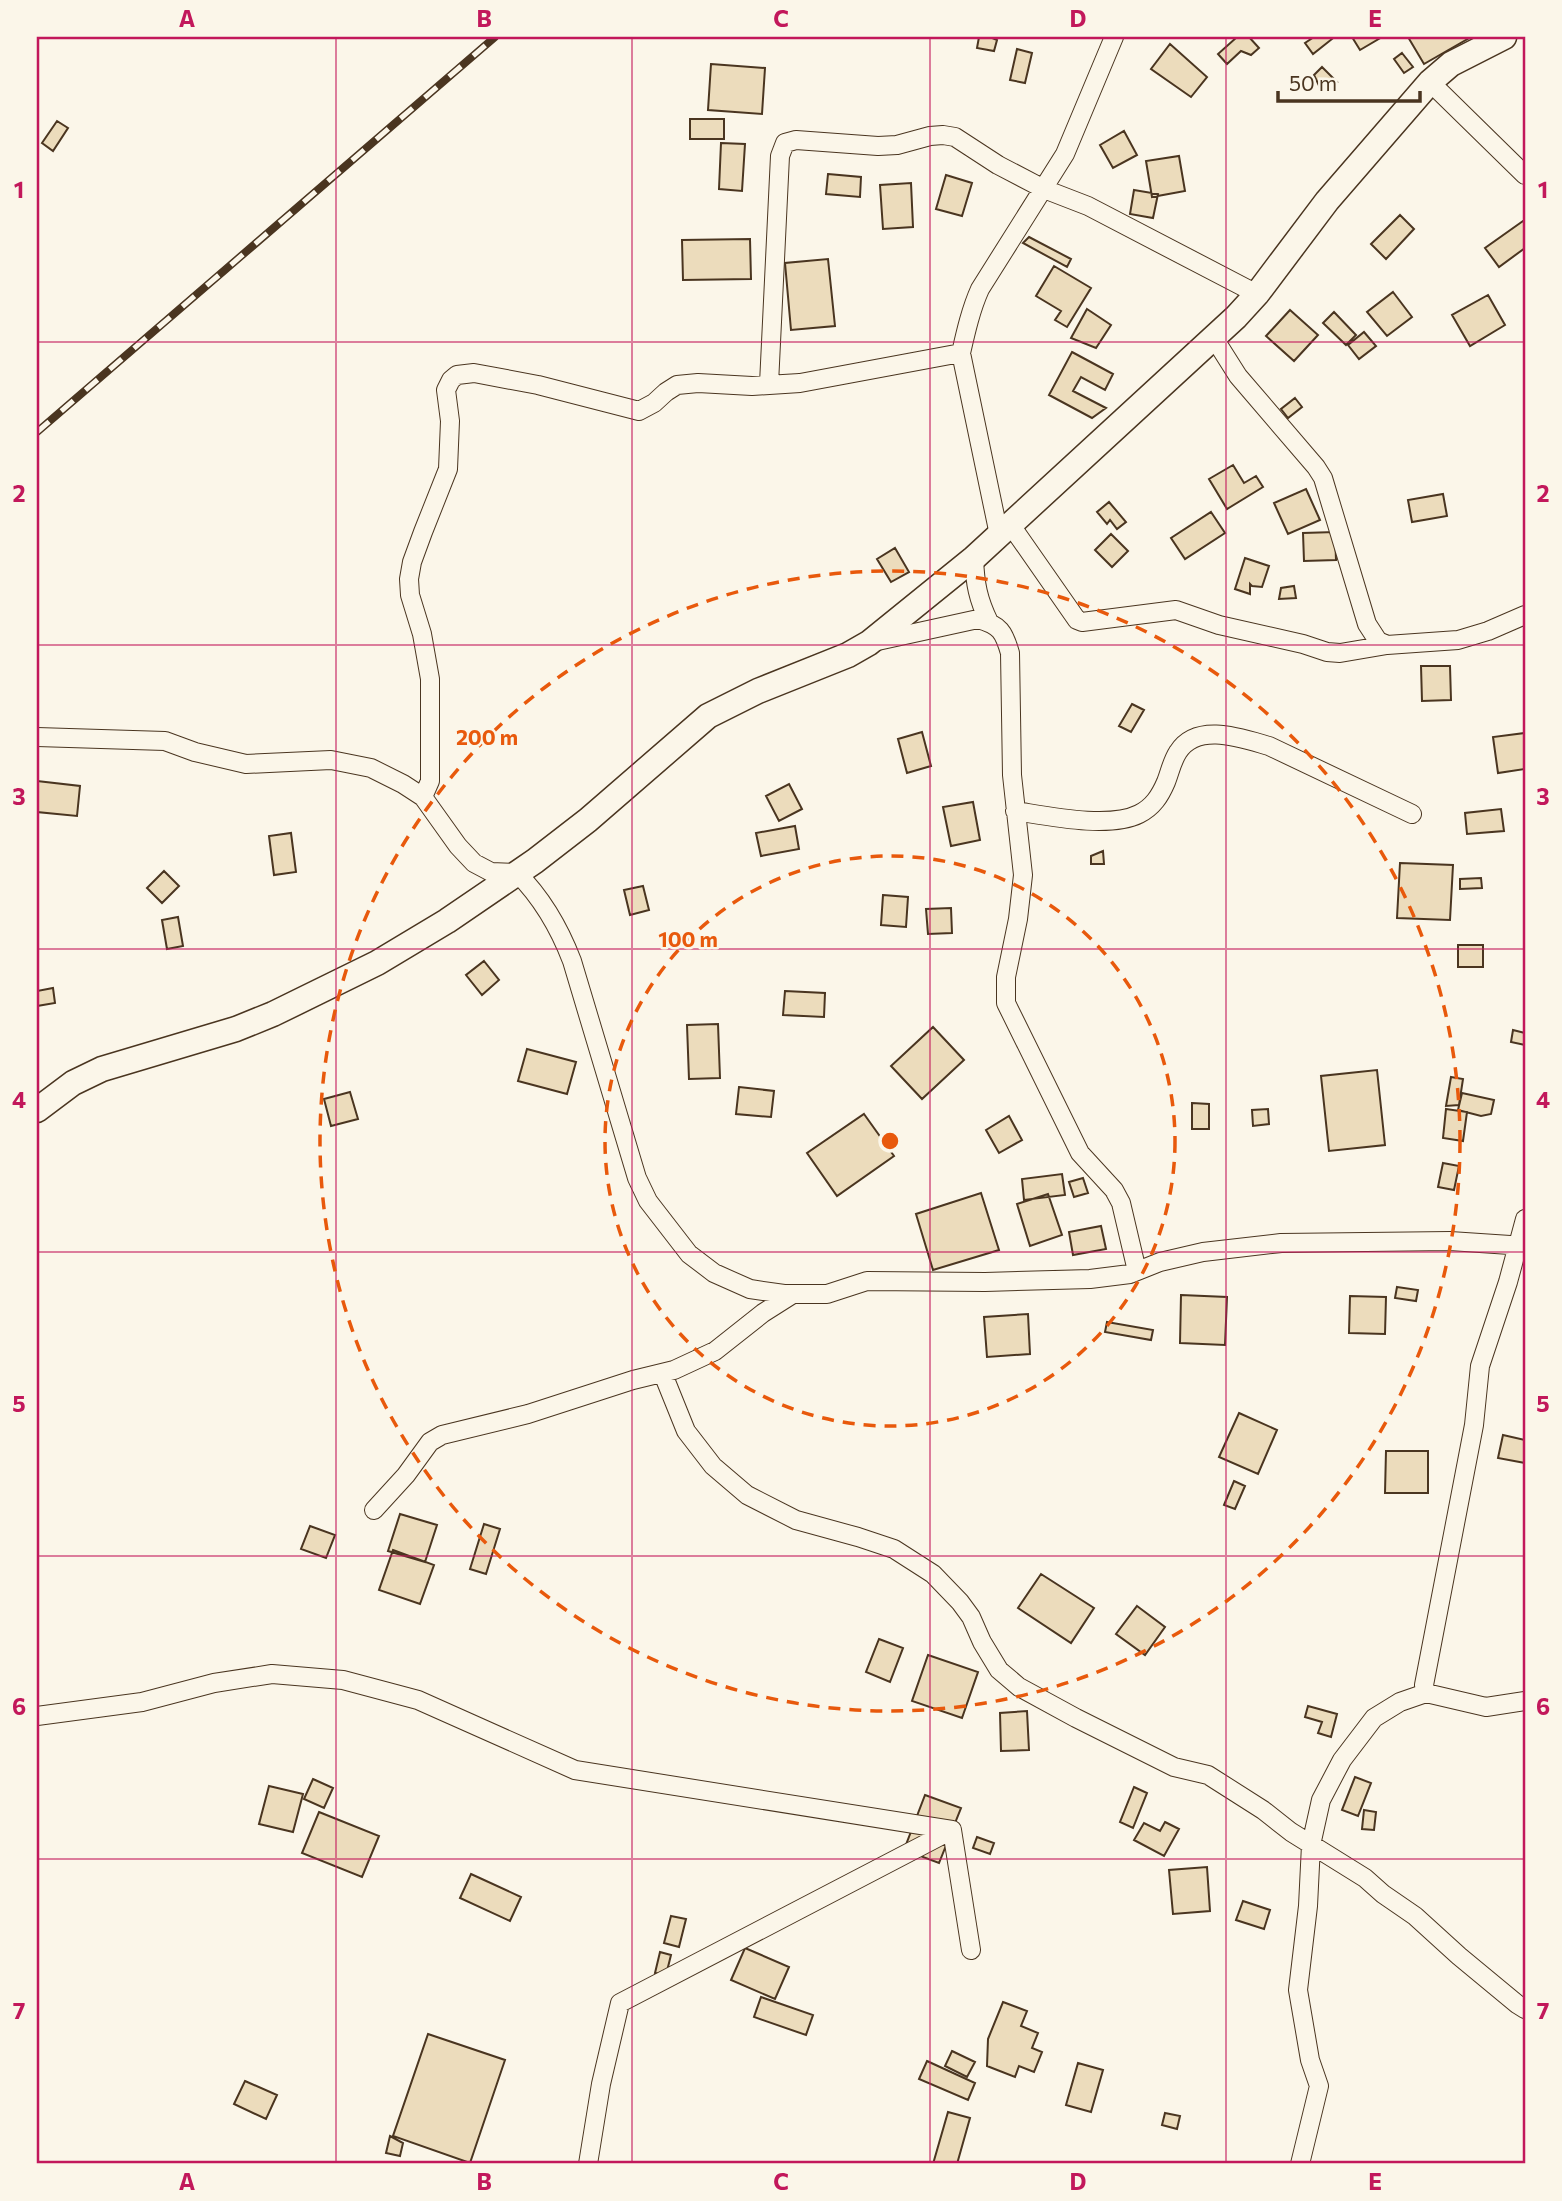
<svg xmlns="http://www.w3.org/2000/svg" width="1562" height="2201" viewBox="0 0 1562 2201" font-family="Commissioner,sans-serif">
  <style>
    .building { fill: #ecdcbc; stroke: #4a3520; stroke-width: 2 }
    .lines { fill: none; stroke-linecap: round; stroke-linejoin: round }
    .street-casing { stroke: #4a3520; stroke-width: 20 }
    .secondary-casing { stroke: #4a3520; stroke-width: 27 }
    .street { stroke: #fbf6e9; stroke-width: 18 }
    .secondary { stroke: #fbf6e9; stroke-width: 24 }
    .rail-casing { stroke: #4a3520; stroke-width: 8 }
    .rail { stroke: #fbf6e9; stroke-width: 5; stroke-dasharray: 16; stroke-linecap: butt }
    .grid { fill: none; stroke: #c2185b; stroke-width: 2; stroke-opacity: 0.55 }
    .ring { fill: none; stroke: #e8590c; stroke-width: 3.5; stroke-dasharray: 12 9 }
    .centre { fill: #e8590c; stroke: #fbf6e9; stroke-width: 3.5 }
    .ring-label { font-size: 21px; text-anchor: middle; font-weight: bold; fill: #e8590c; stroke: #fbf6e9; stroke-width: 5; stroke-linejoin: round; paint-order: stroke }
    .neatline { fill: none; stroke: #c2185b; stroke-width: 2.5 }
    .grid-label { font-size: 23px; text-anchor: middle; font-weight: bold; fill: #c2185b }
  </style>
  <rect width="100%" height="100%" fill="#fbf6e9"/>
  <path class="building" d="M979 37H990L997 40 994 51 977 48Z
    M1237 37H1249L1259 48 1251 55 1241 51 1227 64 1218 54Z
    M1314 37H1330L1332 39 1313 54 1305 43Z
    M1352 37H1382L1360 50Z
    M1408 37H1471L1424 64Z
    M1170 44 1207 77 1191 97 1151 69Z
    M1017 49 1032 53 1025 83 1010 80Z
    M1402 53 1413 67 1404 73 1394 59Z
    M711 64 765 68 762 114 708 110Z
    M1322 67 1337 82 1321 90 1314 75Z
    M690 119H724V139H690Z
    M57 121 68 128 53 151 42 143Z
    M1124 131 1137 155 1113 168 1100 145Z
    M721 143 745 144 742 191 719 189Z
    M1179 156 1185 191 1152 197 1146 161Z
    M828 174 861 177 860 197 826 194Z
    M946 175 972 183 962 216 936 209Z
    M911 183 913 227 883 229 880 185Z
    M1134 190 1158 194 1153 218 1130 214Z
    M1400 215 1414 229 1386 259 1371 244Z
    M1523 221 1525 223V248L1499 267 1485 248Z
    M1029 237 1071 259 1067 267 1023 243Z
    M750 239 751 279 683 280 682 240Z
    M828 259 835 326 791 330 785 263Z
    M1054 266 1091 288 1067 327 1055 320 1061 311 1036 296Z
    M1393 292 1412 317 1387 336 1367 312Z
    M1488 295 1505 325 1470 346 1452 315Z
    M1087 309 1111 325 1096 348 1071 338Z
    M1290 310 1318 335 1294 361 1266 336Z
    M1334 312 1356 335 1346 345 1323 323Z
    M1364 332 1376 346 1359 359 1348 345Z
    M1072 352 1113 374 1105 390 1081 377 1073 391 1106 408 1092 418 1049 395Z
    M1295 398 1302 407 1288 418 1281 409Z
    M1233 465 1244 483 1256 476 1263 487 1227 509 1209 479Z
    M1306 489 1320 520 1288 534 1274 503Z
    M1443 494 1447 516 1412 522 1408 500Z
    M1109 502 1126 522 1117 529 1110 520 1107 524 1097 512Z
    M1211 512 1225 533 1185 559 1171 538Z
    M1335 532 1336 560 1304 561 1303 533Z
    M1111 534 1128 551 1112 567 1095 550Z
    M895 548 909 572 891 582 877 559Z
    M1245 558 1269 566 1262 587 1252 586 1250 584V594L1235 589Z
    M1294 586 1296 598 1279 599 1281 588Z
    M1421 666H1450L1451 700 1422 701Z
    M1132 704 1144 710 1131 732 1119 726Z
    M922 732 931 766 907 773 898 739Z
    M1525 733V769L1498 773 1493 737Z
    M37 781 80 786 77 816 37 812Z
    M789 784 802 809 779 821 766 796Z
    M973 802 980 840 951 846 943 807Z
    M1501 809 1504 831 1467 834 1465 813Z
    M795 826 799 849 761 856 756 833Z
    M291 833 296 872 274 875 269 836Z
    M1103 851 1104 864H1091V856Z
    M1400 863 1453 865 1450 920 1397 918Z
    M164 871 179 886 162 903 147 888Z
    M1481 878 1482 888 1460 889V879Z
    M643 886 649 910 630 915 624 890Z
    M883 895 908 897 906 927 881 925Z
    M951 908 952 933 928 934 926 909Z
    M178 917 183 946 167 949 162 920Z
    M1458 945H1483V967H1458Z
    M484 961 499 980 482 995 466 975Z
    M53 988 55 1003 37 1006V991Z
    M785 991 825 993 824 1017 783 1015Z
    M718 1024 720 1078 689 1079 687 1025Z
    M933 1027 964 1060 922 1099 891 1066Z
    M1513 1030 1525 1033V1045L1511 1042Z
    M527 1049 576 1062 567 1094 518 1081Z
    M1377 1070 1385 1145 1329 1151 1321 1076Z
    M1451 1077 1463 1079 1459 1105 1446 1106Z
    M739 1087 774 1091 771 1117 736 1114Z
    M350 1092 358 1119 331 1126 324 1099Z
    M1462 1093 1494 1100 1491 1114 1481 1116 1458 1110Z
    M1192 1103 1209 1104V1129H1192Z
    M1268 1109 1269 1124 1253 1126 1252 1110Z
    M1446 1109 1467 1112 1463 1141 1443 1138Z
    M864 1114 894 1156 837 1196 807 1153Z
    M1009 1116 1022 1140 999 1153 986 1130Z
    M1443 1163 1459 1166 1454 1190 1438 1187Z
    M1062 1174 1065 1195 1024 1200 1022 1179Z
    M1083 1178 1088 1193 1074 1197 1069 1182Z
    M981 1193 999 1250 933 1270 916 1214Z
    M1048 1194 1062 1235 1030 1246 1017 1204Z
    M1101 1226 1106 1249 1073 1255 1069 1232Z
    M1397 1287 1418 1290 1416 1301 1395 1298Z
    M1181 1295 1227 1297 1225 1345 1180 1343Z
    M1350 1296 1386 1297 1385 1334 1349 1333Z
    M1028 1314 1030 1354 987 1357 984 1317Z
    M1107 1322 1153 1330 1151 1340 1105 1332Z
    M1239 1413 1277 1430 1258 1474 1219 1457Z
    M1503 1435 1525 1440V1463L1498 1458Z
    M1386 1451H1428V1493H1385Z
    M1234 1481 1245 1486 1235 1509 1224 1505Z
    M400 1514 437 1525 425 1562 388 1551Z
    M484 1524 500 1529 486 1574 470 1569Z
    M310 1526 335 1535 326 1558 301 1549Z
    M393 1550 434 1565 420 1604 379 1590Z
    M1041 1574 1094 1608 1071 1643 1018 1608Z
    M1137 1606 1165 1627 1145 1655 1116 1634Z
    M879 1639 903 1648 890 1682 866 1672Z
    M928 1655 978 1672 962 1718 912 1701Z
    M1308 1706 1337 1714 1331 1737 1318 1733 1322 1722 1305 1717Z
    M1027 1711 1029 1750 1001 1751 1000 1713Z
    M1355 1777 1371 1783 1358 1816 1342 1810Z
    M313 1779 333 1788 324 1808 304 1799Z
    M269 1786 303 1794 293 1832 259 1824Z
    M1134 1787 1147 1793 1133 1828 1120 1822Z
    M925 1795 961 1808 939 1863 904 1850Z
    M1364 1810 1376 1812 1374 1830 1362 1829Z
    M319 1812 379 1836 362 1877 302 1853Z
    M1165 1822 1179 1829 1164 1856 1134 1840 1144 1823 1160 1831Z
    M977 1837 994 1843 990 1854 973 1848Z
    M1207 1867 1210 1911 1173 1914 1169 1870Z
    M471 1874 521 1897 510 1921 460 1898Z
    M1243 1901 1270 1910 1264 1929 1236 1920Z
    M671 1916 686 1919 679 1947 664 1943Z
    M745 1948 789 1967 775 1999 731 1980Z
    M660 1952 671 1955 666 1975 655 1973Z
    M761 1997 813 2015 806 2035 754 2017Z
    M1003 2002 1027 2011 1021 2026 1038 2033 1032 2048 1042 2052 1034 2072 1019 2066 1015 2077 987 2066 988 2039Z
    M428 2034 505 2060 470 2163 393 2136Z
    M952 2051 975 2062 967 2077 945 2066Z
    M927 2061 975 2083 968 2100 919 2079Z
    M1078 2063 1103 2070 1091 2112 1066 2105Z
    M245 2081 277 2095 266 2119 234 2104Z
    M948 2112 970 2118 957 2164H933Z
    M1165 2113 1180 2116 1177 2129 1162 2125Z
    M390 2136 403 2143 400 2156 386 2153Z"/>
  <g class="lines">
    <g class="street-casing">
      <path id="street" d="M1430 82 1525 175
        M1214 338 1238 376 1316 467 1323 478 1367 624 1378 641 1387 645
        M769 384 780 156 785 143 796 140 878 146 897 145 930 136 943 135 955 137 998 165 1044 189 1088 206 1257 294
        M1010 524 1077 620 1082 622 1176 610 1219 625 1303 644 1327 652 1340 653 1387 645 1458 640 1488 631 1525 615
        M999 535 961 353C966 331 971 309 980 289L1065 154 1114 37
        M974 558C975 584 978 599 989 622
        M873 642 978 619C1000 625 1004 632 1010 653L1012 775 1023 875 1018 919 1006 977V1003L1080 1153 1114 1190 1121 1203 1137 1271
        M37 737 165 741 195 752 246 764 331 760 371 768 403 784 423 797 458 846 474 863 491 872 517 873C543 899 559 927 572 961L637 1178 648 1201 689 1254 714 1273 750 1289 784 1294H827L867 1281 985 1282 1090 1279 1130 1274 1160 1262 1203 1252 1281 1243 1450 1241 1525 1246
        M423 797 430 781V679L422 634 410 595 409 579 412 562 423 532 448 469 450 421 446 390 451 380 457 375 474 373 538 385 639 411 654 403 666 392 677 385 698 383 752 386 800 383 961 353
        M1015 811C1048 816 1109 829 1139 814 1153 807 1160 796 1166 782 1170 772 1172 761 1178 752 1197 722 1241 738 1269 746L1412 814
        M663 1374 686 1431 713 1466 747 1495 796 1520 858 1537 894 1549 933 1574 960 1602 971 1617 982 1642 999 1670 1019 1687 1076 1718 1174 1767 1208 1775 1263 1810 1291 1832 1365 1878 1383 1894 1415 1916 1459 1956 1517 2004 1525 2009
        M374 1510 406 1475 430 1442 442 1435 528 1414 633 1380 674 1370 715 1351 763 1313 793 1294
        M1426 1693 1486 1707 1525 1701
        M37 1716 142 1702 214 1683 272 1674 343 1680 418 1700 575 1770 952 1830 971 1950
        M588 2164 601 2084 620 2003 952 1830
        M1300 2164 1319 2086 1310 2060 1298 1990 1308 1906 1311 1845 1321 1800 1342 1760 1374 1718 1400 1702 1426 1693 1424 1685 1474 1425 1480 1366 1508 1282 1525 1219"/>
    </g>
    <g class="secondary-casing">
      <path id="secondary" d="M37 1110 73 1083 102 1069 236 1029 273 1014 377 963 447 921 535 861 588 820 708 716 758 691 848 655 869 643 974 558 1236 317 1257 294 1327 201 1430 82 1451 64 1504 37"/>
    </g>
    <use href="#street" class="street"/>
    <use href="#secondary" class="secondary"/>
    <g class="rail-casing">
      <path id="rail" d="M37 432 495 37"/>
    </g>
    <use href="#rail" class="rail"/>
  </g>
  <path class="grid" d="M336 37V2164M632 37V2164M930 37V2164M1226 37V2164M37 342H1525M37 645H1525M37 949H1525M37 1252H1525M37 1556H1525M37 1859H1525"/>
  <g class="ring">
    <circle cx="890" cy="1141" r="285"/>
    <circle cx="890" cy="1141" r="570"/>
  </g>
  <circle cx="890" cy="1141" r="10" class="centre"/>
  <g class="ring-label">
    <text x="487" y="745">200 m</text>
    <text x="688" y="947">100 m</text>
  </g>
  <rect width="1562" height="2201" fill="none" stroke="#fbf6e9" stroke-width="77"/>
  <path d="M1278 91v10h142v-10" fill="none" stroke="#4a3520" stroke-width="3.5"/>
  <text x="1289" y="91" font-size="21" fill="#4a3520" stroke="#fbf6e9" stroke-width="5" paint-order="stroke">50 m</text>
  <rect x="38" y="38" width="1486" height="2124" class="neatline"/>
  <g class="grid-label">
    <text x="187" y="27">A</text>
    <text x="484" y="27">B</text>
    <text x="781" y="27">C</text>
    <text x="1078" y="27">D</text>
    <text x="1375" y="27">E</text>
    <text x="19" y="198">1</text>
    <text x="1543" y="198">1</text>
    <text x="19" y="502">2</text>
    <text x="1543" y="502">2</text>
    <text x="19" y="805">3</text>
    <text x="1543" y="805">3</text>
    <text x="19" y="1108">4</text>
    <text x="1543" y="1108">4</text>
    <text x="19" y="1412">5</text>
    <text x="1543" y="1412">5</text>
    <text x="19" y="1715">6</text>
    <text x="1543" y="1715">6</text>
    <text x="19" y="2019">7</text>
    <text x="1543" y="2019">7</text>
    <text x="187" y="2190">A</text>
    <text x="484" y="2190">B</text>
    <text x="781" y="2190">C</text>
    <text x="1078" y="2190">D</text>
    <text x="1375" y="2190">E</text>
  </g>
</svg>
